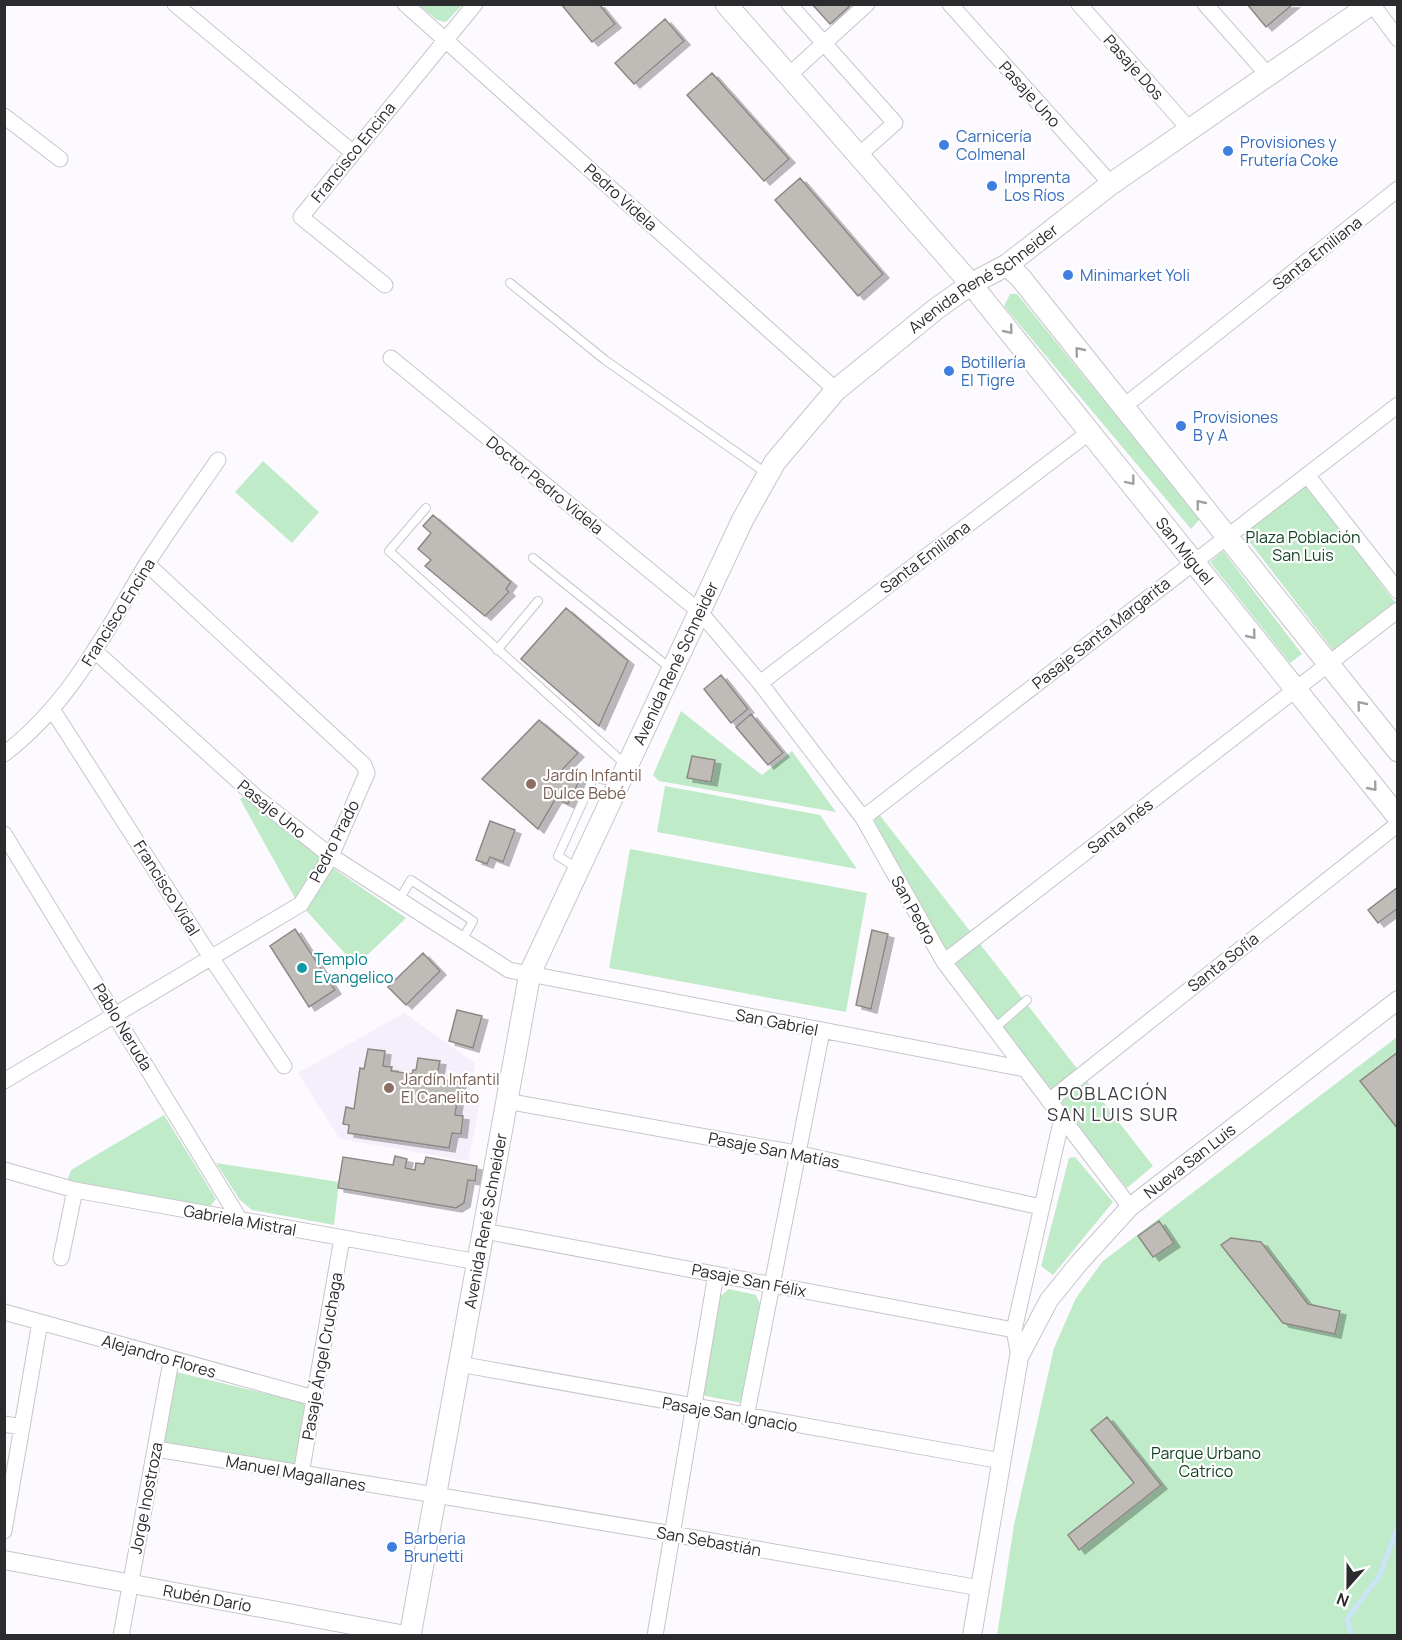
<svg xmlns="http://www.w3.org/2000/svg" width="1402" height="1640" viewBox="0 0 1402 1640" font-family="Manrope,sans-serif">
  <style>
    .built { fill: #f5eefb }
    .green { fill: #bfebc8 }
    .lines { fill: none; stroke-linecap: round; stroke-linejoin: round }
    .stream { stroke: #c9e5f6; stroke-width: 5 }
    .building { fill: #bfbcb7; stroke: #8c8984; stroke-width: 1.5; filter: url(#shadow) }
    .service-casing { stroke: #c8c5cb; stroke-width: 10 }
    .minor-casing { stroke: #c8c5cb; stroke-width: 17 }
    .tertiary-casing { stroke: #c8c5cb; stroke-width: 20 }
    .secondary-casing { stroke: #c8c5cb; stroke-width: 23 }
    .service { stroke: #fff; stroke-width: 8 }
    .minor { stroke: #fff; stroke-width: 15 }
    .tertiary { stroke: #fff; stroke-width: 18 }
    .secondary { stroke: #fff; stroke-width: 21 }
    .oneway { stroke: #a0a0a0 }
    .shop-dot { fill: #3f7fe0; stroke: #fff; stroke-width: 2 }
    .education-dot { fill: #8d6e63; stroke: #fff; stroke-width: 2 }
    .culture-dot { fill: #0f9aa8; stroke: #fff; stroke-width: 2 }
    .labels { text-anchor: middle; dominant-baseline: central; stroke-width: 4.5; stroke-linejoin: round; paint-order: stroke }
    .street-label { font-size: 16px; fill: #2c2b2d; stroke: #fff }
    .shop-label { font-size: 16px; fill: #366cbe; stroke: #fff; text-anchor: start }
    .park-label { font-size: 16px; fill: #154425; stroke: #fff }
    .education-label { font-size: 16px; fill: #785e54; stroke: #fff; text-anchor: start }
    .culture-label { font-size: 16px; fill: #0d838f; stroke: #fff; text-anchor: start }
    .neighbourhood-label { font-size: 18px; letter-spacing: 1.5px; fill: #3d3b3f; stroke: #fff }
  </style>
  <defs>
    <filter id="shadow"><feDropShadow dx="6" dy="4" stdDeviation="0" flood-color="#0004"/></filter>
  </defs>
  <rect width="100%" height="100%" fill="#fcf9ff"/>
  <path class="built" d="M404 1013 475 1063 468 1102 480 1103 468 1161 340 1139 298 1073Z"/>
  <path class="green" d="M419 5H462L446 22 437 20Z
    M1010 294H1017L1200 519 1191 529 1004 306Z
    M263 461 319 512 292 543 235 492Z
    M1305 482 1397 605 1336 654 1242 532Z
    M1223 551 1302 654 1290 663 1210 562Z
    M681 711 762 775 792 751 836 812 659 781 653 775Z
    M665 786 820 815 857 869 657 832Z
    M244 797 337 871 406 918 356 966 295 898 240 799Z
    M878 813 1153 1166 1127 1188 1035 1072 935 936 873 818Z
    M630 849 867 893 846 1012 609 968Z
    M1397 1037V1635L997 1636 1014 1525 1054 1348 1076 1298 1103 1261Z
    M164 1115 216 1199 209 1208 67 1181 71 1170Z
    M1075 1157 1113 1202 1053 1275 1041 1266 1069 1158Z
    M216 1163 339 1182 334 1225 252 1210 240 1200Z
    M729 1289 756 1295 760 1304 742 1403 701 1395 719 1297Z
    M176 1372 305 1403 294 1468 162 1445Z"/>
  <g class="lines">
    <path class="stream" d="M1352 1636 1347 1619 1380 1575 1398 1525"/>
  </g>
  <path class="building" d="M561 4H599L615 24 592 42Z
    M812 4H852L830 24Z
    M1247 4H1293L1266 27Z
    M665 19 684 41 634 84 615 63Z
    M712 73 789 159 764 181 687 95Z
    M800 178 883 274 858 296 775 200Z
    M433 515 511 582 506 589 509 592 485 616 425 566 431 560 418 549 431 533 423 526Z
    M566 608 628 661 599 726 521 659Z
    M721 675 748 709 731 723 704 689Z
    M751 714 783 753 768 765 736 727Z
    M539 720 578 753 561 771 580 779 568 804 556 798 538 829 482 779Z
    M692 756 715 760 711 782 687 778Z
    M490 821 515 830 503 862 490 857 487 864 476 860Z
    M1398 887V908L1378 923 1368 910Z
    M295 929 335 990 309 1007 270 946Z
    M872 930 888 934 871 1009 856 1005Z
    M423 953 440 971 406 1005 388 987Z
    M457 1010 482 1016 473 1048 449 1041Z
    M368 1049 385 1051 383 1066 392 1067 391 1071 412 1074 413 1070H416L418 1058 440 1061 437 1076 443 1077V1080L460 1082 455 1115 463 1116 461 1134 452 1133 449 1148 348 1133 349 1125 343 1124 346 1107 354 1109 360 1068 364 1069Z
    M1398 1052V1129L1360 1081Z
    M395 1156 407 1159 405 1168 415 1170 416 1163 424 1164 426 1157 477 1166 475 1181 468 1180 464 1203 456 1208 338 1188 343 1157 393 1165Z
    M1159 1221 1174 1243 1153 1257 1138 1236Z
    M1231 1238 1261 1242 1308 1304 1340 1311 1335 1334 1283 1323 1221 1245Z
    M1107 1417 1161 1485 1079 1550 1068 1535 1134 1483 1091 1430Z"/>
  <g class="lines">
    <g class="service-casing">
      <path id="service" d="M510 283 605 360 766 473
        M426 508 389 551 626 765
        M533 558 670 668
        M497 650 538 601
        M577 868 558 856 594 777 616 783
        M399 900 411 880 473 921 462 940
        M994 1029 1027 1000"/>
    </g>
    <g class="minor-casing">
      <path id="minor" d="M175 4 352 152
        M405 4 836 390
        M789 4 895 123 859 155
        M950 4 1111 184
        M1079 4 1189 129
        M1205 4 1268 75
        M1372 4 1398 39
        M788 76 867 4
        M4 116 60 159
        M385 285 301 217 475 4
        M391 358 700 612 760 683 863 818 944 962 1130 1207
        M1123 407 1398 189
        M1307 475 1398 591
        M96 652 257 798 331 856 509 970 1025 1069
        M760 683 1091 431
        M52 709 210 956 284 1066
        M4 754C69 705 105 633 146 565 169 529 194 495 218 460
        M863 818 1398 405
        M4 834 240 1220
        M944 962 1398 610
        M4 1081 301 904 331 856 367 773 364 765 147 564
        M506 1101 796 1153 1041 1207
        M1049 1101 1398 824
        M4 1170 75 1190 478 1262
        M484 1231 1014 1330
        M61 1258 75 1190
        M4 1312 314 1398
        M1019 1357 1014 1330 1062 1118
        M459 1364 1002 1461
        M746 1417 822 1031
        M4 1424 22 1427
        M156 1449 672 1534 980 1588
        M301 1474 342 1238
        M4 1531 40 1322
        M121 1636 171 1361
        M655 1636 716 1274"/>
    </g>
    <g class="tertiary-casing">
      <g id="tertiary">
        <path id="s1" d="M4 1560 411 1636"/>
        <path id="s2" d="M972 1636 1019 1357 1049 1300 1079 1263 1130 1207 1398 1000"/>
      </g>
    </g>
    <g class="secondary-casing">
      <g id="secondary">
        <path id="s3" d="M726 4 971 284 1398 817"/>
        <path d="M1007 265 1020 277 1398 751"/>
        <path id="s4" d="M410 1636 530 973 743 519 775 462 836 390 936 309 971 284 1007 265 1111 184 1371 4"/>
      </g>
    </g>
    <use href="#service" class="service"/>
    <use href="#minor" class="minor"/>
    <use href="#tertiary" class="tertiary"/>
    <use href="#secondary" class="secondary"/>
  </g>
  <defs><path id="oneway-chevron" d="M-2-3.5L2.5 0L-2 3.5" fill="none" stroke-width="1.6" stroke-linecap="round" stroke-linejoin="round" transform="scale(1.5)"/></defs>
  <g class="oneway">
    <use href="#oneway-chevron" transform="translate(1009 330) rotate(51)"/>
    <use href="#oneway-chevron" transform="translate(1079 351) rotate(-129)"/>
    <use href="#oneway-chevron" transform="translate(1131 481) rotate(52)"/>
    <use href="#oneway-chevron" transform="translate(1200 504) rotate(-129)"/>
    <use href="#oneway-chevron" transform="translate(1252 635) rotate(51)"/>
    <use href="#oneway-chevron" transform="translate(1361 705) rotate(-129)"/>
    <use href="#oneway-chevron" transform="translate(1373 787) rotate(51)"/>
  </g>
  <g class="shop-dot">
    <circle cx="944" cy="145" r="6"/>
    <circle cx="1228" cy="151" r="6"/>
    <circle cx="992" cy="186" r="6"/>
    <circle cx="1068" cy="275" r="6"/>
    <circle cx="949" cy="371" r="6"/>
    <circle cx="1181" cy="426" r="6"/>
    <circle cx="392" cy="1547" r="6"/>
  </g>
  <g class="education-dot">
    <circle cx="531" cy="784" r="6"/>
    <circle cx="389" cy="1088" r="6"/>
  </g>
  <circle class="culture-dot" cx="302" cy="968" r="6"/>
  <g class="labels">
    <g class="street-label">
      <text transform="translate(1134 67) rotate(48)">Pasaje Dos</text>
      <text transform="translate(1030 94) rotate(48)">Pasaje Uno</text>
      <text transform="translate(353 152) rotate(-51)">Francisco Encina</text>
      <text transform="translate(621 197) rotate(42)">Pedro Videla</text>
      <text transform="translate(1317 253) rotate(-38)">Santa Emiliana</text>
      <text stroke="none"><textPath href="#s4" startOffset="1520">Avenida René Schneider</textPath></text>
      <text transform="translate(545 485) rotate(39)">Doctor Pedro Videla</text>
      <text stroke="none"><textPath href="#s3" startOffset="714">San Miguel</textPath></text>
      <text transform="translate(925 557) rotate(-37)">Santa Emiliana</text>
      <text transform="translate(118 612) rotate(-58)">Francisco Encina</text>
      <text transform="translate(1101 633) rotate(-38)">Pasaje Santa Margarita</text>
      <text stroke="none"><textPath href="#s4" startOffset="1016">Avenida René Schneider</textPath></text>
      <text transform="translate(272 809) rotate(39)">Pasaje Uno</text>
      <text transform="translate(1120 826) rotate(-38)">Santa Inés</text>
      <text transform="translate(334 841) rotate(-63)">Pedro Prado</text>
      <text transform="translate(167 888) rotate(58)">Francisco Vidal</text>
      <text transform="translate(914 910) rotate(61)">San Pedro</text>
      <text transform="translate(1223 962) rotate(-38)">Santa Sofía</text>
      <text transform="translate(777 1022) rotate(11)">San Gabriel</text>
      <text transform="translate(123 1027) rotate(59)">Pablo Neruda</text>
      <text transform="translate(774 1150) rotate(11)">Pasaje San Matías</text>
      <text stroke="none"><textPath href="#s2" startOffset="546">Nueva San Luis</textPath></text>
      <text transform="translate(240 1220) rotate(10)">Gabriela Mistral</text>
      <text stroke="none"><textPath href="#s4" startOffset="422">Avenida René Schneider</textPath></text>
      <text transform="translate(749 1280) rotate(11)">Pasaje San Félix</text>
      <text transform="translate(159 1356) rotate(16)">Alejandro Flores</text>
      <text transform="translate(322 1356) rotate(-80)">Pasaje Ángel Cruchaga</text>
      <text transform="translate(730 1414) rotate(10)">Pasaje San Ignacio</text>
      <text transform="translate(296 1473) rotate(10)">Manuel Magallanes</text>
      <text transform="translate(146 1498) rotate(-79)">Jorge Inostroza</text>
      <text transform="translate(709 1541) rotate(10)">San Sebastián</text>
      <text stroke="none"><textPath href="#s1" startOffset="207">Rubén Darío</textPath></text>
    </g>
    <g class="shop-label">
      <text x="956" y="136">Carnicería<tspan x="956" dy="18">Colmenal</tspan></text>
      <text x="1240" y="142">Provisiones y<tspan x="1240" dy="18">Frutería Coke</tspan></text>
      <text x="1004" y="177">Imprenta<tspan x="1004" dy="18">Los Ríos</tspan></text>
      <text x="1080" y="275">Minimarket Yoli</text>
      <text x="961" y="362">Botillería<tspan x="961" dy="18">El Tigre</tspan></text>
      <text x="1193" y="417">Provisiones<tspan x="1193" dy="18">B y A</tspan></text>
      <text x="404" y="1538">Barberia<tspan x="404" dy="18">Brunetti</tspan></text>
    </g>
    <g class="park-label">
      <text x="1303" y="537">Plaza Población<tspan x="1303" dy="18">San Luis</tspan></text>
      <text x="1206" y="1453">Parque Urbano<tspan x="1206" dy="18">Catrico</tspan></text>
    </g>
    <g class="education-label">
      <text x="543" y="775">Jardín Infantil<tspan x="543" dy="18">Dulce Bebé</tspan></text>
      <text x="401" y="1079">Jardín Infantil<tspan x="401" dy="18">El Canelito</tspan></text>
    </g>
    <g class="culture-label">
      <text x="314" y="959">Templo<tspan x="314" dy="18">Evangelico</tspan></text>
    </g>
    <g class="neighbourhood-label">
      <text x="1113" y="1093">POBLACIÓN<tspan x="1113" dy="21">SAN LUIS SUR</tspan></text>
    </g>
  </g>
  <rect width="1402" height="1640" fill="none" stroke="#2c2b2d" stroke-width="12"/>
  <g transform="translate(1348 1586) rotate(201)" stroke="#ffffff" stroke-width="4.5" paint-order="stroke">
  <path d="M0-4.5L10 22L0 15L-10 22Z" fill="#2c2b2d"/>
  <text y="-9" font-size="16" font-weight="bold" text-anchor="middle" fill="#2c2b2d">N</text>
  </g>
</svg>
